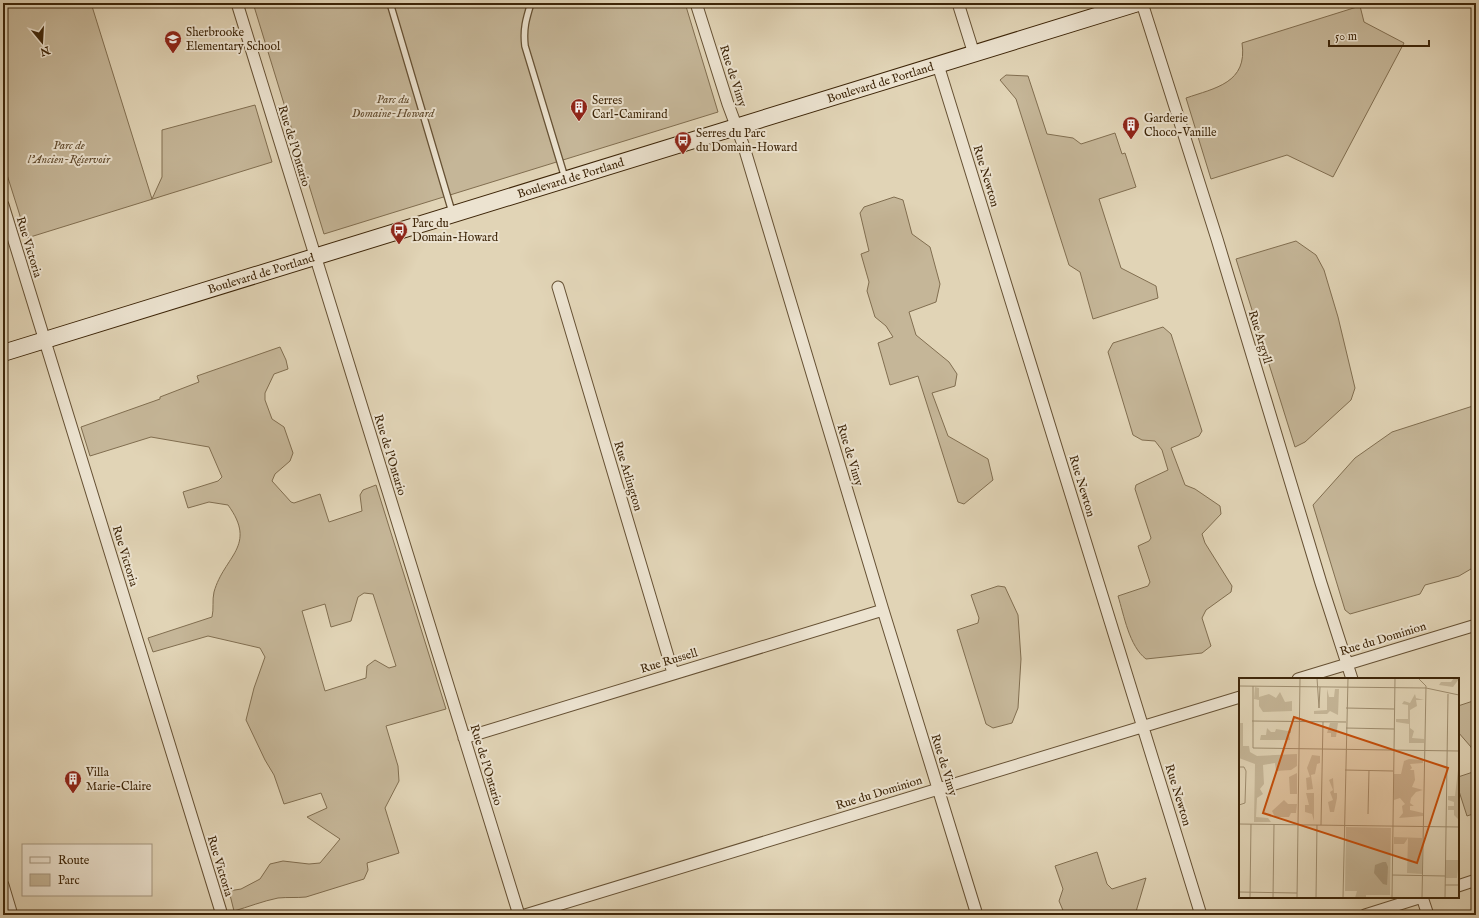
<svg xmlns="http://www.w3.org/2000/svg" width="1479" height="918" viewBox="0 0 1479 918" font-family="'IM FELL English',serif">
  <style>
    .green { fill: #c5b698; stroke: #816e50; fill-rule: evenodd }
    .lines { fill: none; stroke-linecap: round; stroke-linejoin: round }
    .service-casing { stroke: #665134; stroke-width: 8 }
    .minor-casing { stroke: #665134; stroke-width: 13 }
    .secondary-casing { stroke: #3d2508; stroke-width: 18 }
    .service { stroke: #ece3d0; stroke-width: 5.5 }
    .minor { stroke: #ece3d0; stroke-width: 11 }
    .secondary { stroke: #ece3d0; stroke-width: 16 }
    .labels { text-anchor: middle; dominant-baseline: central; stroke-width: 4; stroke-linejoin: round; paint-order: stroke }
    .poi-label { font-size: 12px; fill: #3d2508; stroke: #ece3d0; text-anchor: start }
    .street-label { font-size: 12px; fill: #3d2508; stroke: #ece3d0 }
    .park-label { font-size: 12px; font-style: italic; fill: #5f492c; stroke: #ece3d0 }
    .inset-road { fill: none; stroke: #9f8e70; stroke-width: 1 }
    .view { fill: #c64f0b; fill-opacity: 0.15; stroke: #c64f0b; stroke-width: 2 }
    .inset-edge { fill: none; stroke: #3d2508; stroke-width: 2 }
  </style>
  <rect width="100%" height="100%" fill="#e1d4b6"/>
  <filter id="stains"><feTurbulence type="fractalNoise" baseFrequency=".005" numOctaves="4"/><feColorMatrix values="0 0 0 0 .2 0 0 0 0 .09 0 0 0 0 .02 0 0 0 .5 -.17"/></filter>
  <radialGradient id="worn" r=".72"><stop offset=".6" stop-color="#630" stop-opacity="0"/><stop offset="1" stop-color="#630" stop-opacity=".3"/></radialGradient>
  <path class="green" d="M3 3H91L152 199 162 177V130L255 105 272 162 27 238 3 162Z
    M253 3H685L718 112 324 234Z
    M1360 6 1364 22 1404 43 1333 177 1287 155 1211 179 1186 98C1215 88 1248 83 1242 43Z
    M1006 75 1028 76 1047 134 1073 138 1081 144 1115 133 1122 154 1125 153 1136 187 1099 199 1121 268 1156 286 1158 298 1093 319 1080 272 1069 265 1016 99 1000 80Z
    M894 197 903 200 912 234 930 247 940 284 936 302 909 312 916 335 949 362 957 374 955 386 932 393 948 436 988 459 993 480 964 504 958 502 918 376 890 385 878 343 893 337 886 326 875 317 867 291 869 282 861 254 869 251 860 213 864 207Z
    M1296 241 1316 255 1324 270 1338 317 1355 388 1351 400 1305 442 1295 447 1236 259Z
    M1163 327 1171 334 1202 431 1199 436 1171 448 1185 485 1195 489 1220 506 1221 514 1202 534 1205 543 1232 586 1231 592 1206 610 1202 618 1211 646 1202 653 1146 659C1129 646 1124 615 1118 596L1148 586 1150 582 1138 546 1149 541 1151 538 1135 489 1136 485 1168 470 1162 450 1155 441 1142 440 1133 435 1108 352 1113 343Z
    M280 347 286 360 288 369 274 374 265 393V400L272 419 284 427 293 453 290 461 275 474 272 481 291 502 294 503 320 494 329 522 362 511 360 495 363 490 376 485 446 709 386 726 398 766 399 781 385 808 399 853 367 863 368 870 364 879 306 897C296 898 288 897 278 898 263 901 248 907 234 911L229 891 241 889 260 879 270 864 283 861 309 864 320 863 340 839 307 817 327 808 321 793 284 804 274 775 265 760 246 720 254 688 265 657 260 648 208 636 153 652 148 638 212 617C214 609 212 600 214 592 224 556 258 546 228 505L209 502 188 508 183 492 218 481 222 477 209 447 151 437 90 456 81 427 160 399V397L199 382 197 376ZM364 593 373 594 396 666 389 668 375 660 367 666 366 678 325 691 302 611 325 604 331 627 351 621 358 597Z
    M1476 405V566L1459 576 1425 585 1420 594 1350 614 1345 610 1313 505 1355 458 1392 432Z
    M998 586 1005 587 1018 615 1021 659 1018 708 1012 723 993 728 986 724 957 630 978 623 979 618 971 595Z
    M1476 700V762L1471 747 1458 732V706Z
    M1476 771V813L1467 816 1458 788V777Z
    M1097 852 1107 884 1112 889 1146 878 1135 915H1065L1059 901 1063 889 1055 866Z"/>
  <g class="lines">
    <g class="service-casing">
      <path id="service" d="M390 3 452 212
        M531 3C526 19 523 29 525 46L565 178"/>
    </g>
    <g class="minor-casing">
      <path id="minor" d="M237 3 519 915
        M696 3 728 104 744 147 883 610 977 915
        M958 3 974 54
        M1142 3 1217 239 1321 583 1352 679
        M938 65 1201 915
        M3 205 222 915
        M558 287 673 673
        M1298 679 1476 625
        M464 738 883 610
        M3 885 12 915
        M1458 886 1476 880
        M1422 897 1428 915
        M525 915 1240 697
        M1365 915 1422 897"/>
    </g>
    <g class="secondary-casing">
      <g id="secondary">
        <path id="s1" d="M3 353 1138 3"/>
      </g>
    </g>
    <use href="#service" class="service"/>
    <use href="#minor" class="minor"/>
    <use href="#secondary" class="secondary"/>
  </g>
  <defs>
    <g id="school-pin" transform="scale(0.9)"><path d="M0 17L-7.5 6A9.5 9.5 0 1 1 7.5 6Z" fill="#8f2418" stroke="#ece3d0"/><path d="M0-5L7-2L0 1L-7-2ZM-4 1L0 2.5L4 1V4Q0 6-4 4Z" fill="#fff"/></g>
    <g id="building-pin" transform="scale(0.9)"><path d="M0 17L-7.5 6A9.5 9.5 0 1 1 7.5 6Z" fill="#8f2418" stroke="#ece3d0"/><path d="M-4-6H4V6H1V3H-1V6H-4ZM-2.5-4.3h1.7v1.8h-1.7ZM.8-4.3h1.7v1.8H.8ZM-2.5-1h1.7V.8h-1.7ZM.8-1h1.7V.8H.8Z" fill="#fff"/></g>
    <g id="bus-pin" transform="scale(0.9)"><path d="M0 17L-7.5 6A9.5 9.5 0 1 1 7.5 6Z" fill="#8f2418" stroke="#ece3d0"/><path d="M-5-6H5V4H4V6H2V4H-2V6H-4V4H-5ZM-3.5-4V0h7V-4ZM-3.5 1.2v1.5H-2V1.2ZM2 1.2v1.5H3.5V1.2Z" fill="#fff"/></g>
  </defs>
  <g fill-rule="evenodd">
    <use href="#school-pin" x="173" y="39"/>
    <use href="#building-pin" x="579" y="107"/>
    <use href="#building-pin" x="1131" y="125"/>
    <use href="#bus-pin" x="683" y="140"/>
    <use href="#bus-pin" x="399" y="230"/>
    <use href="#building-pin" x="73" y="779"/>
  </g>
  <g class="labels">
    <g class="poi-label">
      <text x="186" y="32">Sherbrooke<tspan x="186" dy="14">Elementary School</tspan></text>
      <text x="592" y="100">Serres<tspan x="592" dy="14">Carl-Camirand</tspan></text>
      <text x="1144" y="118">Garderie<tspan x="1144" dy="14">Choco-Vanille</tspan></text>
      <text x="696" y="133">Serres du Parc<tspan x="696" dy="14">du Domain-Howard</tspan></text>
      <text x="412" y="223">Parc du<tspan x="412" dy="14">Domain-Howard</tspan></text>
      <text x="86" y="772">Villa<tspan x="86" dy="14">Marie-Claire</tspan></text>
    </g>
    <g class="street-label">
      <text transform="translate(733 76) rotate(72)">Rue de Vimy</text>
      <text stroke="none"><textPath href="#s1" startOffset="918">Boulevard de Portland</textPath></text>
      <text transform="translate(294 146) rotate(73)">Rue de l'Ontario</text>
      <text transform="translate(986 176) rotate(73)">Rue Newton</text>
      <text stroke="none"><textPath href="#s1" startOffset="594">Boulevard de Portland</textPath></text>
      <text transform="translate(29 247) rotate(73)">Rue Victoria</text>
      <text stroke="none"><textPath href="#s1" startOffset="270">Boulevard de Portland</textPath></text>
      <text transform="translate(1260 337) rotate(73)">Rue Argyll</text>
      <text transform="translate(390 455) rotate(73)">Rue de l'Ontario</text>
      <text transform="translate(850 455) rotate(73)">Rue de Vimy</text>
      <text transform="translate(628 476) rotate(73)">Rue Arlington</text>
      <text transform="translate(1082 486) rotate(73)">Rue Newton</text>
      <text transform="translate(125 556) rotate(73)">Rue Victoria</text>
      <text transform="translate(1383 639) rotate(-17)">Rue du Dominion</text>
      <text transform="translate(669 661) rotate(-17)">Rue Russell</text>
      <text transform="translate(486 765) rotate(73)">Rue de l'Ontario</text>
      <text transform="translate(944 765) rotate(73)">Rue de Vimy</text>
      <text transform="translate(879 793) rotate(-17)">Rue du Dominion</text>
      <text transform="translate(1178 795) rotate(73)">Rue Newton</text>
      <text transform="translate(220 866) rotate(73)">Rue Victoria</text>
    </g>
    <g class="park-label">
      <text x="393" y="99">Parc du<tspan x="393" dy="14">Domaine-Howard</tspan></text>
      <text x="69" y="145">Parc de<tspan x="69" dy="14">l'Ancien-Réservoir</tspan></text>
    </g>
  </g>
  <g transform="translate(1239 678)">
    <rect width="220" height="220" fill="#e1d4b6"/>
    <path d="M215 0 220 1 214 9 200 7 202 4H212ZM16 9 20 10V19L30 16 37 20 41 14 46 24 53 23V33L24 34 20 28V22L15 21ZM88 11 90 19H95L96 11H100L99 37 91 33 88 36H75V33L88 32ZM176 16 177 20 185 22H177L178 28 171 32V50L175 53 173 60 185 61V65H170V46L157 44V41H169V27L163 26 165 23 171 25ZM0 45H4V68H10L11 74 18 78 58 76V88L52 92 37 93 36 85 24 87 25 106 21 111 24 116 18 120 17 139 29 140 32 144H15L16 86 0 80ZM91 45H99L97 59H92V55H88ZM28 50 32 54H36L37 51 49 53 52 50V55H50L51 62H21L22 57H27ZM73 77 81 78V85L78 86 76 96 72 97 74 111 68 112 67 100 71 99 68 90ZM170 81 184 82V85L171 86 173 90 171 92H175L176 102 173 109 184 112 177 114 172 120 171 125 175 128H171V132L184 135V138L160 140 164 135 163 128 166 126 161 120 155 122V96H162L165 83ZM219 92 220 141H219L215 137V132H209V128H215V124L209 122V118H216ZM58 95V116H51L50 99ZM94 100 95 115H98V120L95 134H91L89 124 94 122 91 114 94 112 90 102ZM67 115H75V143L73 136 66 134V127H70ZM45 122 49 126H58L57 135H52L50 139H36L33 133ZM107 149 152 150 151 217H127V220H116L118 213H106ZM155 159 183 160V196L168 195 169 160 165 166H155ZM206 182H220L218 200H206Z" fill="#c5b698"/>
    <path d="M144 184H147L149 189 148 207 144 206 135 195 136 187Z" fill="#a9987b"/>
    <path class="inset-road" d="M78 0 80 30 81 9M179 0 187 8 183 220M0 8 187 10 220 17M14 8V70L220 73M107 30 155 31M13 43 107 44M107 50 155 51M0 89H5L7 93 6 125 0 127M106 92 154 93M129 136 130 92M0 146 220 149M82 147 84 44M153 197 206 198M206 207H220M0 214 58 215M11 220 12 146M34 220 35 146M58 220 61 0M77 220 78 147M104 220 109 0M153 220 156 0M206 220 209 16"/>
    <path class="view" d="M55 39 209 90 178 185 24 135Z"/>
    <rect width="220" height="220" class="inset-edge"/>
  </g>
  <rect width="1479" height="918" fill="none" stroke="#e1d4b6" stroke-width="16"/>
  <rect x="4" y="4" width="1471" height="910" fill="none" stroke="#3d2508" stroke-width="2"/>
  <rect x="8" y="8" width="1463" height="902" fill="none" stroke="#3d2508"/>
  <rect x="22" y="844" width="130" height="52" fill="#ece3d0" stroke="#a69780"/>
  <rect x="30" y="857" width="20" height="6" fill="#ece3d0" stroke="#a69780"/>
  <text x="58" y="864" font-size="12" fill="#3d2508">Route</text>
  <rect x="30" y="874" width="20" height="12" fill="#c5b698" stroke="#a69780"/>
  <text x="58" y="884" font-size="12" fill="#3d2508">Parc</text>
  <g transform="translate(42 42) rotate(162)" stroke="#ece3d0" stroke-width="3" paint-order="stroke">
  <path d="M0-3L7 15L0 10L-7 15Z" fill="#3d2508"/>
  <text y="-6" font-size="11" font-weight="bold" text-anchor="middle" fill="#3d2508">N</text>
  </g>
  <path d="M1329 40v6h100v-6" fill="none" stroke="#3d2508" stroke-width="2"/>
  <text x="1335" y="40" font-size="12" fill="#3d2508" stroke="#ece3d0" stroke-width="3" paint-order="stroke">50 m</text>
  <rect width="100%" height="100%" filter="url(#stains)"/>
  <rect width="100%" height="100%" fill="url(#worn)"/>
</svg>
